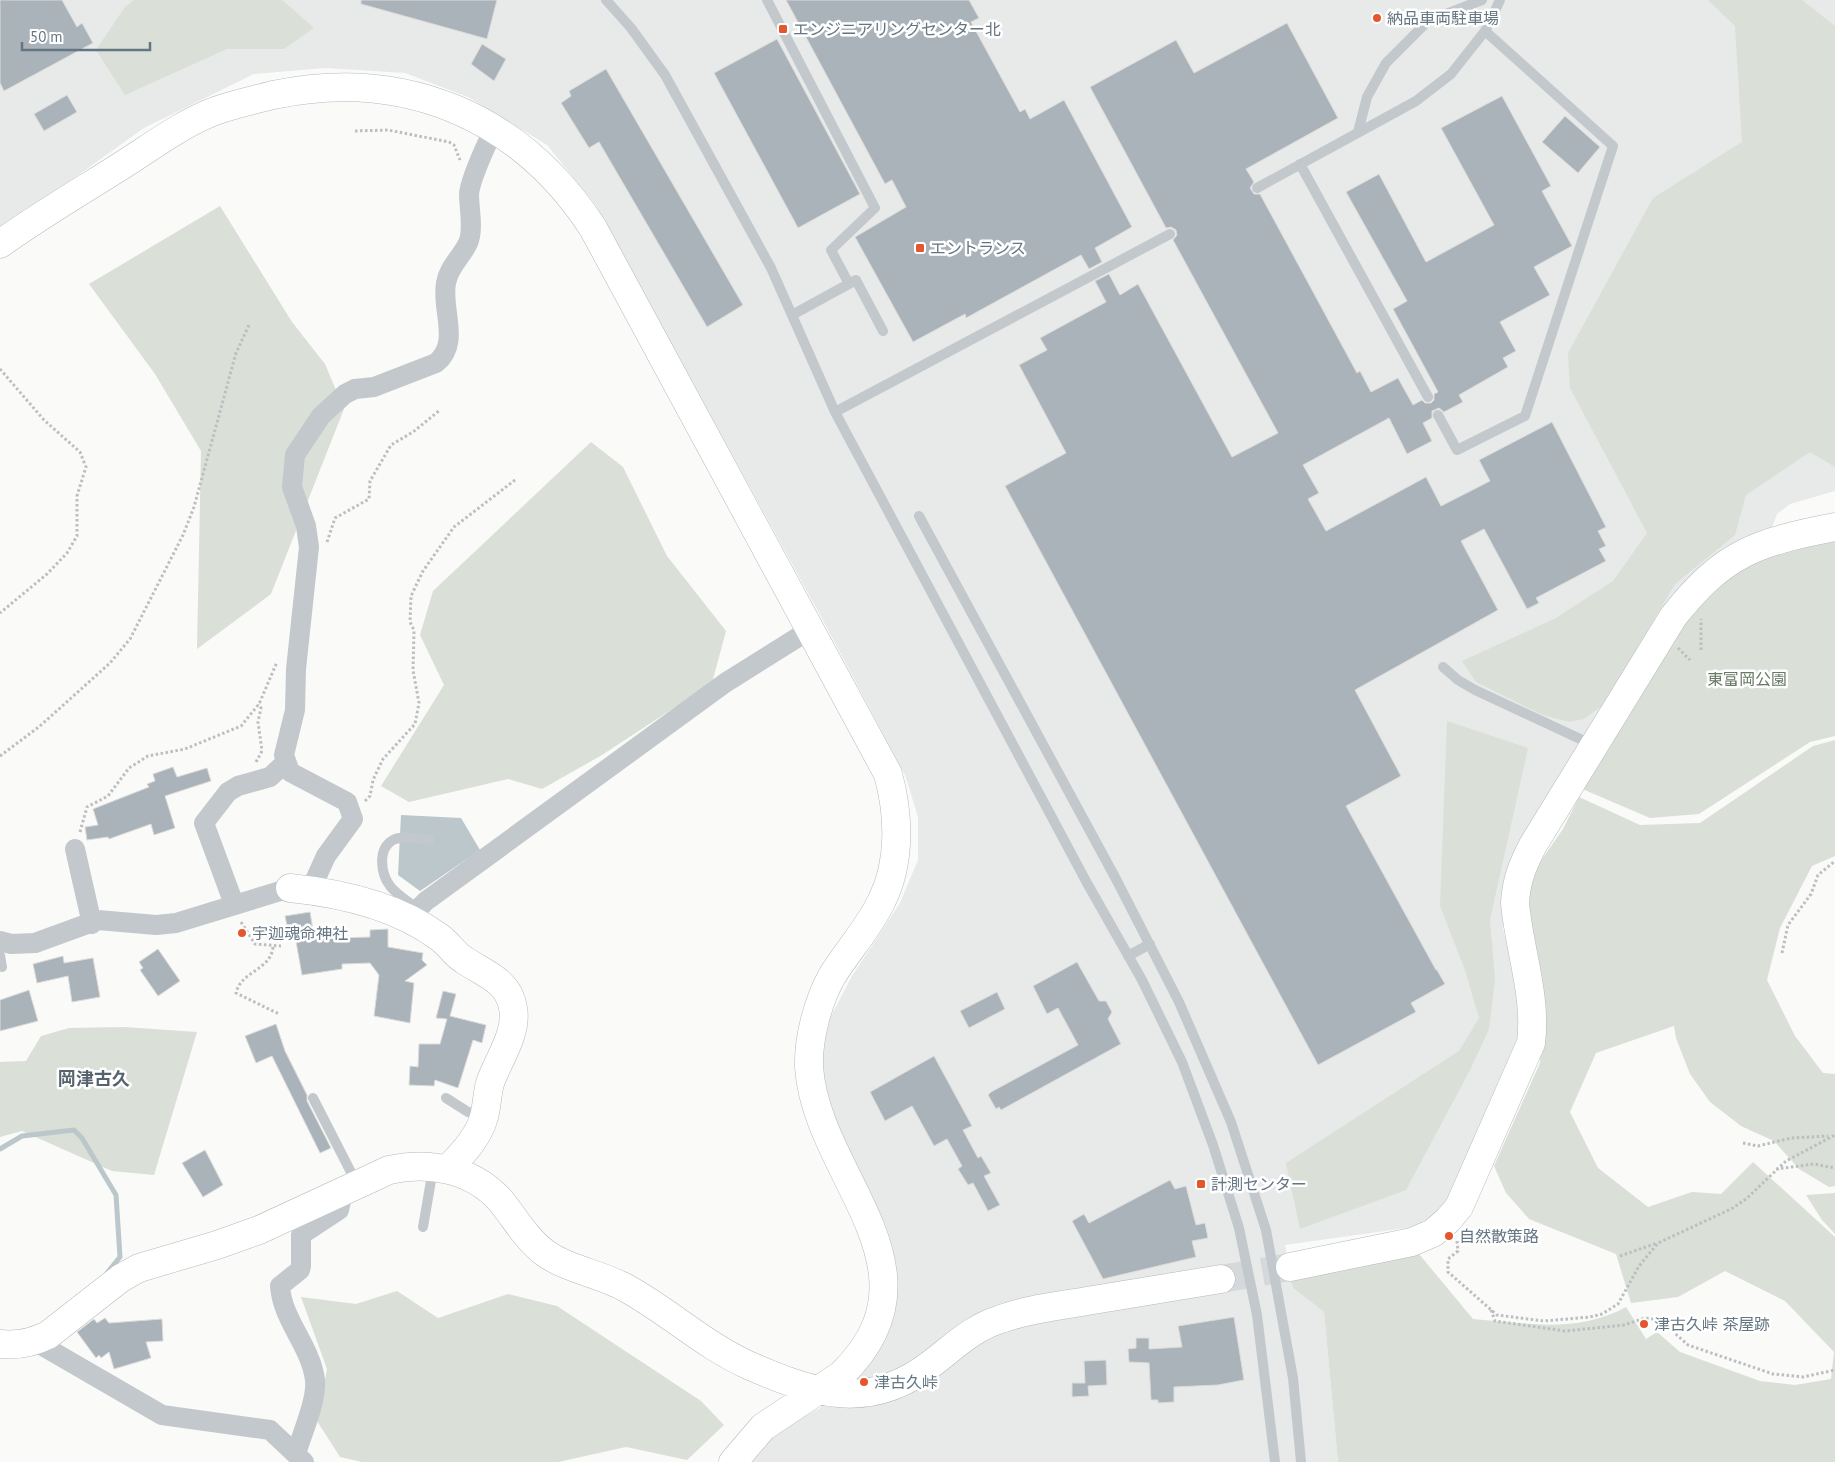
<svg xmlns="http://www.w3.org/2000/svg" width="1835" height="1462" viewBox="0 0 1835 1462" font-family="'PT Sans','Noto Sans JP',sans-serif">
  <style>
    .built { fill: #e8e9e9 }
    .green { fill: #dadfd7 }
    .water { fill: #bbc7cb }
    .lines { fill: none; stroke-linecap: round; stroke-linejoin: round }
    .stream { stroke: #bbc7cb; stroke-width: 5 }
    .building { fill: #aab3b9; stroke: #dcdcda }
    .secondary-tunnel { stroke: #d5d9db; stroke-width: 28; stroke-dasharray: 28 14; stroke-linecap: butt }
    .secondary-casing { stroke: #b3babf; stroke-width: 29 }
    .path { stroke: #bbbfc2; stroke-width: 3; stroke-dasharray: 2.5 2.5; stroke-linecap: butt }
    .lane { stroke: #c3c8cc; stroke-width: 10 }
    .street { stroke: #c3c8cc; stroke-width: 20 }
    .secondary { stroke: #fff; stroke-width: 28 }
    .poi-dot { fill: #e4572e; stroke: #fff; stroke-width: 2 }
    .labels { text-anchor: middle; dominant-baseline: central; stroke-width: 5; stroke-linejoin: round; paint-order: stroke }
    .poi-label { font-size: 16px; fill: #657683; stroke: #fff; text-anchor: start }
    .park-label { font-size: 16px; fill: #687a64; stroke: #fff }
    .neighbourhood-label { font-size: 18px; font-weight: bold; fill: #57646e; stroke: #fff }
  </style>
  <rect width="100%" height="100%" fill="#fafaf8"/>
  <path class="built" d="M0 0H1835V491L1790 504 1777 514 1771 530 1508 876 1503 929 1523 1006 1519 1053 1443 1210 1413 1227 1285 1245 1293 1288 1324 1312 1338 1462H747L757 1450 783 1428 820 1408 876 1355 888 1332 893 1304 890 1249 886 1229 828 1114 819 1080 821 1052 830 1018 852 976 900 903 918 860V817L905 775 826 626 595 204 547 145 468 97 405 73 325 68 254 74 144 128 0 231Z"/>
  <path class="green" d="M134 0H282L314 28 284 49H227L125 95 96 50 125 7Z
    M1708 0H1802L1835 26V467L1810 452 1746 495 1735 535 1675 584 1603 705 1584 719 1569 722 1543 715 1476 682 1462 661 1556 618 1613 581 1647 533 1570 388 1568 353 1653 198 1742 142 1735 26Z
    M220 206 292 322 325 364 344 409 271 594 197 649 201 451 155 374 89 284Z
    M591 442 623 467 667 556 726 631 712 683 602 755 542 789 508 779 409 802 381 786 444 685 420 635 433 591Z
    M1835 535V736L1810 742 1699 814 1650 818 1580 788 1694 604 1756 557Z
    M1447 721 1528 748 1490 920 1495 979 1489 1029 1471 1068 1406 1190 1300 1229 1286 1163 1459 1051 1479 1018 1465 970 1440 906Z
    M1835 740V856L1812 866 1780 928 1767 980 1795 1036 1823 1073 1835 1074V1186L1829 1187 1799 1169 1774 1141 1741 1126 1710 1102 1690 1074 1676 1038 1674 1026 1596 1053 1570 1112 1598 1168 1648 1207 1692 1192 1721 1194 1753 1162 1835 1237V1462H1338L1324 1312 1293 1288 1291 1281 1419 1254 1473 1319C1526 1323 1577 1334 1626 1307L1646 1339 1657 1332 1680 1352 1760 1381 1795 1385 1831 1379 1834 1352 1785 1301 1725 1271 1678 1297 1631 1303 1616 1254 1529 1219 1506 1193 1494 1166 1540 1063 1543 1007 1527 922 1531 875 1563 829 1579 797 1640 825 1700 823 1813 746Z
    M124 1027 197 1032 154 1175 112 1171 22 1131 0 1137V1062L26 1061 41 1036 69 1028Z
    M1835 1193V1234L1822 1220 1806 1195Z
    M397 1291 438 1318 508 1294 557 1306 701 1401 724 1425 687 1460 626 1447 558 1462H362L340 1457 317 1421 327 1369 301 1297 356 1304Z"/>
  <path class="water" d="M401 815 461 818 480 850 420 891 398 875Z"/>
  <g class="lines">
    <path class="stream" d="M0 1149 22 1136 74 1130 82 1138 116 1195 120 1257 107 1273"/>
  </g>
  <path class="building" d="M0 0H62L77 27 82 23 93 43 4 91 0 83Z
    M361 0H497L487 39 361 4Z
    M786 0H969L979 18 971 22 1020 112 1025 109 1030 119 1064 100 1132 227 1095 248 1102 262 1089 269 1081 255 966 318 965 314 913 342 855 237 906 207 892 180 885 184Z
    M1287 23 1338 118 1246 169 1254 182 1250 188 1254 194H1260L1357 373 1360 371 1371 392 1398 378 1413 405 1422 400 1425 403H1431L1434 400V394L1438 392 1393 309 1407 301 1346 192 1379 174 1426 262 1494 225 1441 128 1502 96 1551 186 1542 191 1572 246 1534 267 1550 295 1500 322 1516 351 1503 358 1508 367 1459 395 1463 402 1444 412 1439 408 1432 411V418L1423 423 1432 441 1407 454 1389 418 1303 465 1319 493 1308 499 1326 531 1426 477 1441 506 1490 481 1479 460 1552 422 1606 527 1598 531 1606 546 1599 549 1606 561 1536 598 1539 603 1527 609 1484 529 1461 541 1498 610 1355 690 1401 776 1346 806 1436 970H1437L1445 984 1411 1003 1416 1012 1318 1065 1005 486 1066 453 1019 365 1047 350 1040 338 1106 302 1095 281 1109 274 1120 295 1138 284 1232 457 1278 433 1173 240 1177 235 1176 230 1171 227 1166 228 1090 87 1176 40 1194 73Z
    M777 39 860 194 798 228 714 73Z
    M482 44 506 59 494 81 471 64Z
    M606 69 743 305 707 327 599 142 589 148 561 103 571 96 569 91Z
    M67 95 77 112 44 131 34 114Z
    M1565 116 1600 147 1578 173 1542 142Z
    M173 767 177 777 207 768 211 781 165 796 175 828 154 835 151 824 109 839 108 837 87 840 85 827 98 825 93 809 149 787 147 784 155 781 153 774Z
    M310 912 314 936 338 933V938L370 937V930L388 929V947L423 953 422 960 427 965 405 981 414 983 410 1023 374 1016 379 975 370 963 342 964V969L302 975 295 936H289L285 916Z
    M158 949 180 981 158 996 140 970 143 968 139 962Z
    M63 956 64 963 93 958 100 997 72 1002 68 976 37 983 33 964Z
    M1077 962 1099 1001H1106L1112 1012 1108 1019 1121 1044 1001 1110 999 1107 996 1109 988 1095 991 1092 1078 1045 1058 1008 1047 1014 1033 986Z
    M29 990 38 1021 0 1031V1000Z
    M443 991 456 994 450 1016 486 1025 482 1043 473 1040 458 1088 435 1080 434 1086 409 1085 410 1066 418 1067 419 1044H440L447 1019 436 1018Z
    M997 992 1005 1009 969 1028 960 1011Z
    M276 1024 285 1051 307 1095V1101L331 1148 320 1153 272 1056 256 1063 245 1036Z
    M934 1056 972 1126 963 1130 978 1158 981 1156 991 1173 984 1176 1000 1205 988 1211 973 1183 968 1185 958 1169 962 1166 947 1139 934 1146 912 1106 885 1121 870 1092Z
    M205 1150 223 1185 203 1197 182 1163Z
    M1170 1180 1175 1189 1186 1186 1196 1225 1205 1223 1208 1238 1192 1241 1196 1257 1103 1279 1072 1221 1084 1214 1089 1223Z
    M1234 1317 1244 1380 1218 1385 1174 1387V1402L1158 1403V1400H1151L1149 1363 1129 1362 1128 1349 1136 1348V1338H1149V1349L1182 1347 1178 1326Z
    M105 1318 109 1323 162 1319 163 1341 146 1342 151 1358 114 1369 109 1352 101 1358 99 1355 96 1358 77 1332 94 1319 97 1323Z
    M1106 1360 1107 1385 1088 1386 1089 1396 1072 1397V1383H1085L1084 1361Z"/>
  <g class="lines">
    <path class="secondary-tunnel" d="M1221 1279 1290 1267"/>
    <g class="secondary-casing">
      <path id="secondary" d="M0 244C39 216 80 192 121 166 151 147 181 124 215 111 234 104 254 100 273 95 404 67 520 116 593 228L888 774C899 814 901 862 882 900 869 928 848 950 832 976 818 1001 808 1038 809 1067 816 1176 950 1270 841 1375L763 1427 733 1462
        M290 888C340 893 397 906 439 937 449 944 454 954 464 960 485 974 509 981 513 1008 518 1033 498 1060 490 1083 487 1094 487 1106 484 1117 478 1138 463 1153 448 1169
        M1290 1267 1412 1242 1433 1233 1448 1220 1459 1207 1531 1043C1537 996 1519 949 1515 903 1516 881 1523 864 1533 845L1673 617C1723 553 1757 542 1835 527
        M0 1344C18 1346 32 1343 48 1335L121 1278 139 1268 217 1245 259 1230 389 1170C428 1161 472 1169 500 1200 515 1218 526 1239 545 1253 569 1270 601 1274 626 1288 668 1311 704 1345 748 1365 814 1394 869 1412 931 1364 955 1346 972 1328 1001 1319 1028 1309 1059 1306 1087 1301 1132 1294 1176 1286 1221 1279"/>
    </g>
    <path class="path" d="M355 131 388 130 449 142 454 145 460 160
      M0 369 44 420 80 452 86 467 77 496V536L67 553 47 574 0 613
      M327 542 335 518 369 499 370 481 391 445 413 432 440 410
      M1678 648 1690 660
      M1701 650V619
      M0 756 40 726 110 663 130 639 183 535 194 507 236 353 249 325
      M256 762 262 751 258 722 261 708 259 704
      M365 801 370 796 373 780 383 759 415 724 419 703 413 670 414 630 410 622 411 596 423 571 454 527 515 480
      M80 832 87 807 108 796 129 768 148 756 185 749 241 726 259 704 277 662
      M241 922 255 944 281 946
      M273 947C271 970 241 971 236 993L279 1014
      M1782 953 1788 925 1811 894 1818 875 1835 861
      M1743 1143 1758 1146 1791 1138 1828 1136
      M1776 1169 1814 1164 1835 1168
      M1457 1241 1458 1251 1448 1259V1272L1497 1315 1544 1321 1590 1317 1602 1314 1618 1304 1639 1266 1658 1243 1731 1209 1746 1199 1786 1161 1835 1135
      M1620 1256 1657 1243
      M1491 1310 1495 1321 1565 1331 1624 1325 1645 1318 1660 1320 1688 1345 1773 1374 1803 1377 1835 1370"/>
    <path class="lane" d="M606 0 631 28 665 75 771 268 835 412 1087 883 1142 980 1182 1062 1213 1145 1239 1228 1257 1315 1275 1462
      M767 0 875 208 831 250 849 284
      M1358 132 1367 97 1386 63 1428 21 1482 0
      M1300 164 1428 397
      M1257 188 1416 101 1451 74 1485 31 1500 0
      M792 315 856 280 883 331
      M835 412 1170 234
      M1438 415 1457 450 1525 416 1613 146 1485 31
      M919 516 1116 879 1179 1002 1231 1122 1266 1230 1293 1378 1301 1462
      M1443 667 1458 680 1475 690 1593 745
      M418 909C409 902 397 895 390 886 381 874 377 849 393 840 402 835 418 839 429 840
      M0 955 2 967
      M1128 956 1150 944
      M313 1098 357 1184
      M446 1098 468 1112 484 1114
      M423 1227 433 1169"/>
    <path class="street" d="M75 849 92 924
      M311 889 326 856 353 819 347 802 290 772 284 755 295 710 296 669 309 547 306 526 292 487 295 455 321 416 345 394 355 389 374 387 436 363C461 343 441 310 446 283 449 266 461 258 468 243 474 230 469 208 469 194 470 181 487 141 495 129
      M234 904 204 823 228 792 238 786 270 777 285 763
      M412 920 418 909 426 901 725 683 811 629
      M0 941 11 944 35 943 98 920 156 925 176 923 290 888
      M36 1342 162 1415 270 1430 304 1462
      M296 1454C302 1433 317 1401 315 1380 311 1346 282 1320 280 1286L300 1270 301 1266V1235L339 1210 343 1192"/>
    <use href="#secondary" class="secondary"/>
  </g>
  <g class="poi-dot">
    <circle cx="1377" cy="18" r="5"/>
    <rect x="778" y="24" width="10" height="10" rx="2.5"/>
    <rect x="915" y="243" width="10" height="10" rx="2.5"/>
    <circle cx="242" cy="933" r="5"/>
    <rect x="1196" y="1179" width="10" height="10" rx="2.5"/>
    <circle cx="1449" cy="1236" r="5"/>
    <circle cx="1644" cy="1324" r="5"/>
    <circle cx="864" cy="1382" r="5"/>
  </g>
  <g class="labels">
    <g class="poi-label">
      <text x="1387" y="18">納品車両駐車場</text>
      <text x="793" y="29">エンジニアリングセンター北</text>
      <text x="930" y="248">エントランス</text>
      <text x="252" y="933">宇迦魂命神社</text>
      <text x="1211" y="1184">計測センター</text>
      <text x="1459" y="1236">自然散策路</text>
      <text x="1654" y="1324">津古久峠 茶屋跡</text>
      <text x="874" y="1382">津古久峠</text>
    </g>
    <g class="park-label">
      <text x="1747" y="679">東富岡公園</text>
    </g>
    <g class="neighbourhood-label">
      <text x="94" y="1078">岡津古久</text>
    </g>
  </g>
  <path d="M22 42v8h128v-8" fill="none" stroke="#657683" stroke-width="2.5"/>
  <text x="30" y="42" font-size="15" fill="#657683" stroke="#ffffff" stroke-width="4" paint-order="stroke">50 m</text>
</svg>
